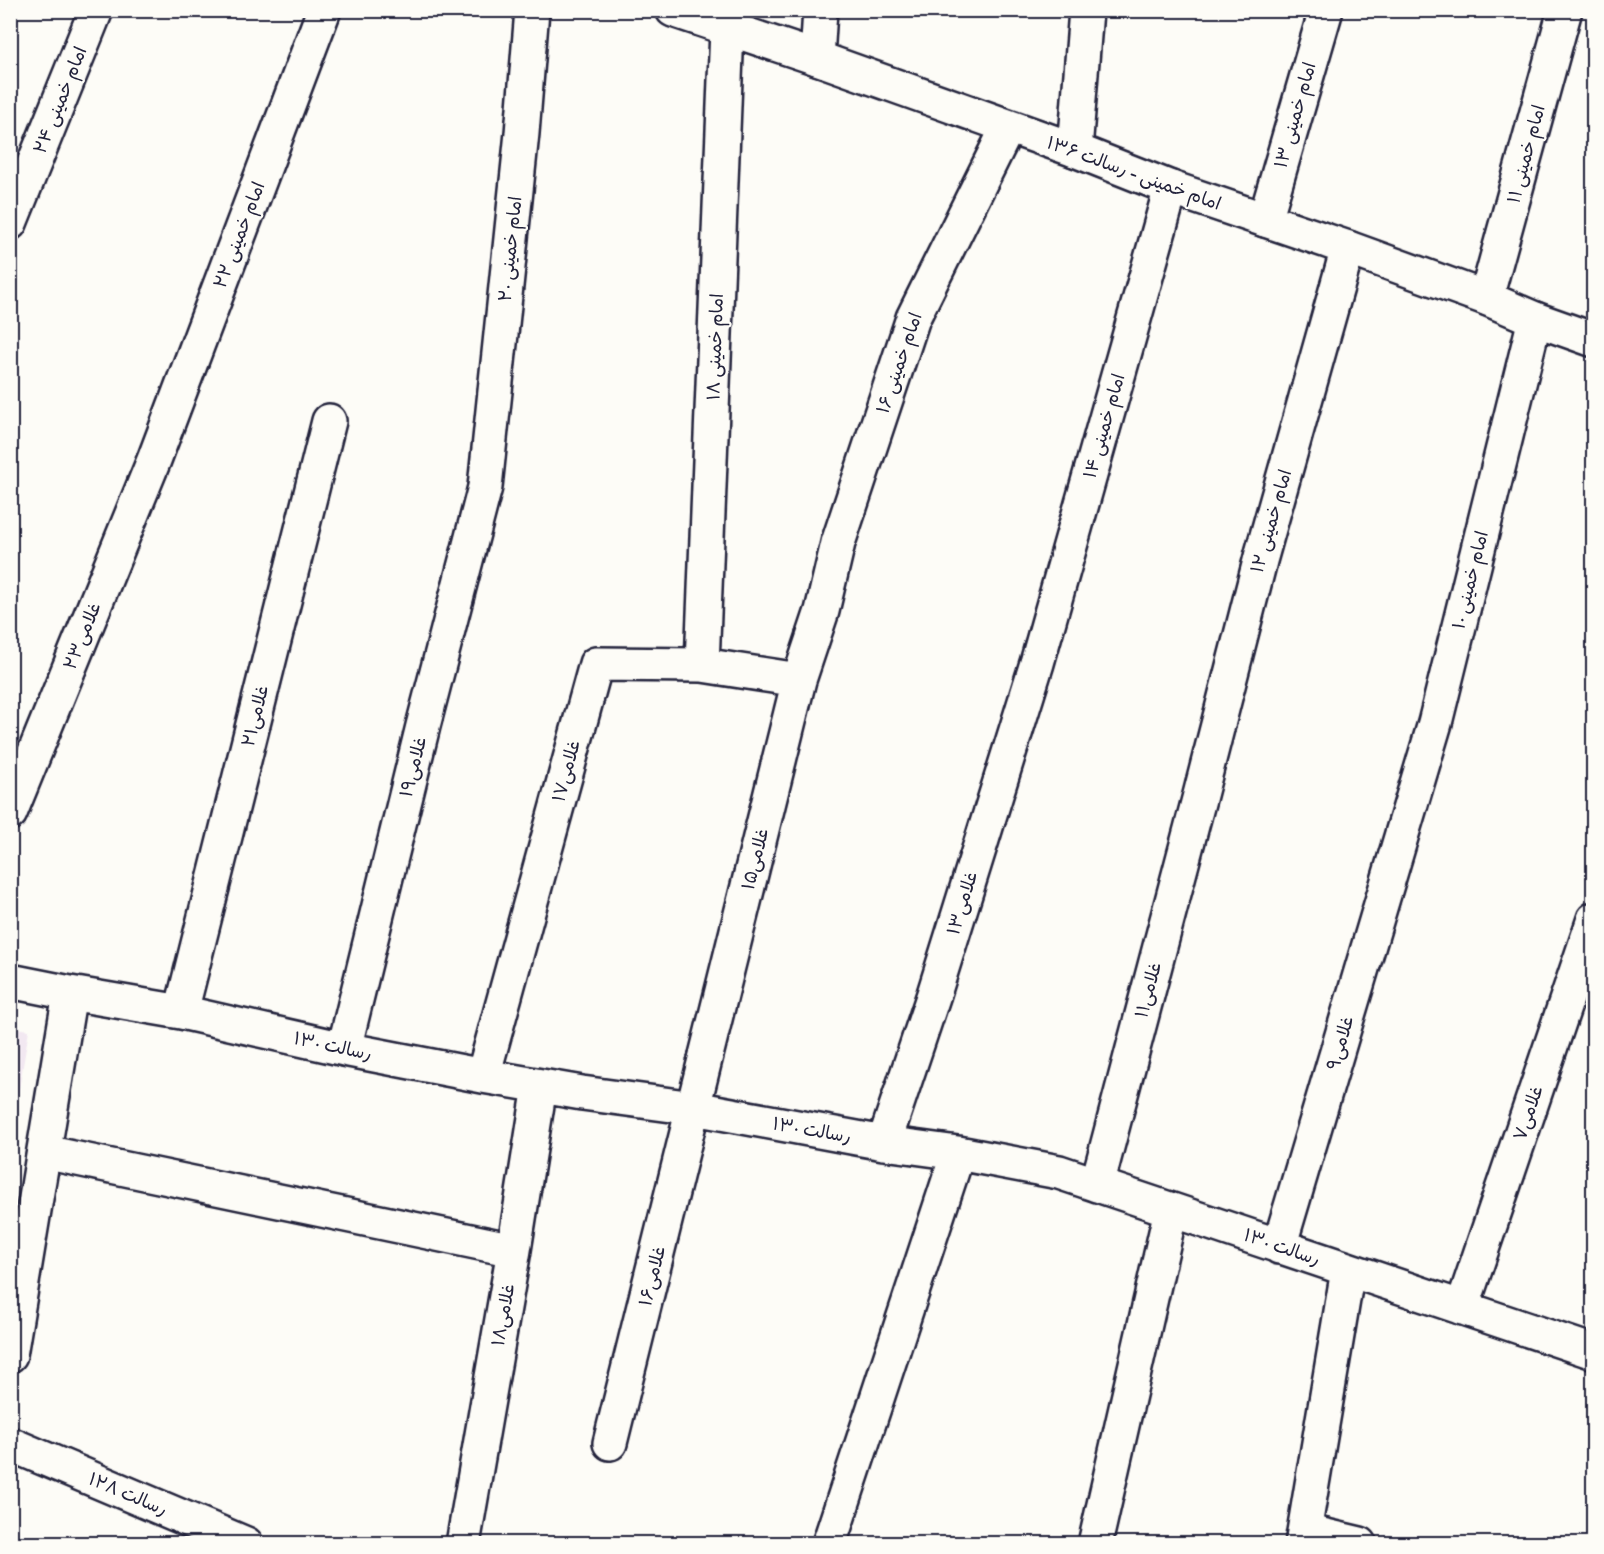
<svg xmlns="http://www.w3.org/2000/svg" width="1604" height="1554" viewBox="0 0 1604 1554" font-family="Itim,'Playpen Sans Arabic',sans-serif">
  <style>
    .built { fill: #f2e8f1 }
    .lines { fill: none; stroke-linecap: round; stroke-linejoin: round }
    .minor-casing { stroke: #22223b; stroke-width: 38 }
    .major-casing { stroke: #22223b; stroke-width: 38 }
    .minor { stroke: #fdfcf7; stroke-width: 33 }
    .major { stroke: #fdfcf7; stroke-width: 33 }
    .labels { text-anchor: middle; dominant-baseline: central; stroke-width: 4.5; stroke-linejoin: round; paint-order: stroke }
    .street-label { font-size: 18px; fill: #22223b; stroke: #fdfcf7 }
  </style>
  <rect width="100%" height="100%" fill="#fdfcf7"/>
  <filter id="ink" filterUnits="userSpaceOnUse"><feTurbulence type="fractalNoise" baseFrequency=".0167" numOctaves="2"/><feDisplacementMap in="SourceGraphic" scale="12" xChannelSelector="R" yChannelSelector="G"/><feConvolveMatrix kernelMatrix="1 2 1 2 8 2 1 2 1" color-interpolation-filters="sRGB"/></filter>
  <g filter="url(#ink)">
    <path class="built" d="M11 1027 29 1030 11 1137 10 1027Z"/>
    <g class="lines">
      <g class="minor-casing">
        <path id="minor" d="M817 58 820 10
          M1075 150 1086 10
          M1265 220 1326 10
          M10 223 96 10
          M1486 298 1565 10
          M702 665 727 29
          M10 813 154 460 324 10
          M10 981 70 993 181 1012 344 1049 483 1076 582 1093 694 1108 884 1143 958 1153 1059 1172 1594 1352
          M181 1012 329 421
          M344 1049 423 726 485 487 522 133 532 10
          M483 1076 596 664 702 665 799 680
          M884 1143 934 994 1037 663 1171 188
          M44 1152 514 1250
          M1097 1185 1200 795 1261 557 1348 248
          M1279 1247 1435 723 1535 319
          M1462 1308 1594 919
          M10 1355 70 993
          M610 1443 799 680 822 611 838 543 913 318 1008 127
          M10 1444 246 1544
          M1305 1531 1360 1544
          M463 1544 514 1250 540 1086
          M829 1544 958 1153
          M1095 1544 1171 1210
          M1302 1544 1348 1270"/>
      </g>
      <g class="major-casing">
        <path id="major" d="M673 10 817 58 1075 150 1171 188 1348 248 1486 298 1535 319 1594 340"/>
      </g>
      <use href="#minor" class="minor"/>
      <use href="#major" class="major"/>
    </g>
  </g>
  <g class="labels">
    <g class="street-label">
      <text transform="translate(60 100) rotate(-68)">امام خمینی ۲۴</text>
      <text transform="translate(1295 115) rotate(-74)">امام خمینی ۱۳</text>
      <text transform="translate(1526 154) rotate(-75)">امام خمینی ۱۱</text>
      <text transform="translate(1134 173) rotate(20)">امام خمینی - رسالت ۱۳۶</text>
      <text transform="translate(239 235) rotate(-69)">امام خمینی ۲۲</text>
      <text transform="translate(510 249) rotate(-84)">امام خمینی ۲۰</text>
      <text transform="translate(715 347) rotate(-88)">امام خمینی ۱۸</text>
      <text transform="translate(899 363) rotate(-71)">امام خمینی ۱۶</text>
      <text transform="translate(1104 426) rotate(-74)">امام خمینی ۱۴</text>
      <text transform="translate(1271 521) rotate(-74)">امام خمینی ۱۲</text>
      <text transform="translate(1470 580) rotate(-76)">امام خمینی ۱۰</text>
      <text transform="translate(82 636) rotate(-68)">غلامی۲۳</text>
      <text transform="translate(255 716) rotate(-76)">غلامی۲۱</text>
      <text transform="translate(413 767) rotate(-76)">غلامی۱۹</text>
      <text transform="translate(566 771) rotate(-75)">غلامی۱۷</text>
      <text transform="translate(755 859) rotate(-76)">غلامی۱۵</text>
      <text transform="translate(962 903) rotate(-73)">غلامی۱۳</text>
      <text transform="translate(1148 990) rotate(-75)">غلامی۱۱</text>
      <text transform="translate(1340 1043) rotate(-74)">غلامی۹</text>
      <text transform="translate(333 1046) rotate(12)">رسالت ۱۳۰</text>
      <text transform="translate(1528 1113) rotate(-71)">غلامی۷</text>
      <text transform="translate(812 1130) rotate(10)">رسالت ۱۳۰</text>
      <text transform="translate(1282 1247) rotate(19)">رسالت ۱۳۰</text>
      <text transform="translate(652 1276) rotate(-76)">غلامی۱۶</text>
      <text transform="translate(503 1315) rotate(-80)">غلامی۱۸</text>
      <text transform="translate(128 1494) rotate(23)">رسالت ۱۲۸</text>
    </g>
  </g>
  <rect width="1604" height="1554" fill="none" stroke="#fdfcf7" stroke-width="36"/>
  <rect x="18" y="18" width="1568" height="1518" fill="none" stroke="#22223b" stroke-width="2" filter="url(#ink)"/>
</svg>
